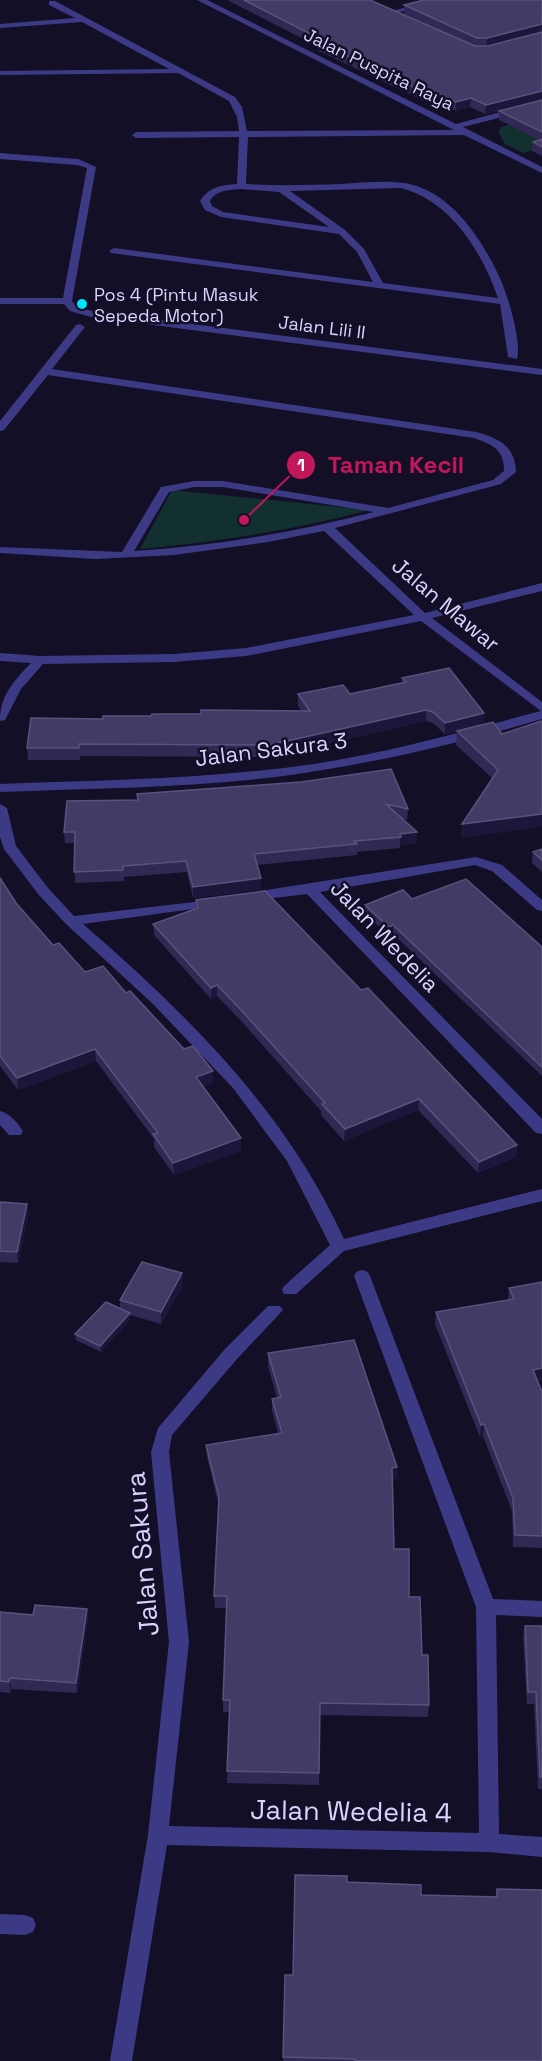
<svg xmlns="http://www.w3.org/2000/svg" width="542" height="2061" viewBox="0 0 542 2061" font-family="'Space Grotesk',sans-serif">
  <style>
    .green { fill: #12302f }
    .lines { fill: none; stroke-linecap: round; stroke-linejoin: round }
    .minor { fill: #3d3a85; fill-rule: evenodd }
    .wall { fill: #312854 }
    .shaded-wall { fill: #1d163a }
    .building { fill: #433a66; stroke: #5a527e; stroke-width: 1.5 }
    .poi-dot { fill: #00e5ff; stroke: #130f26; stroke-width: 2 }
    .labels { text-anchor: middle; dominant-baseline: central; stroke-width: 5; stroke-linejoin: round; paint-order: stroke }
    .far-street-label { font-size: 18px; fill: #d9d4ff; stroke: #130f26 }
    .far-poi-label { font-size: 18px; fill: #d9d4ff; stroke: #130f26; text-anchor: start }
    .street-label { font-size: 22px; fill: #d9d4ff; stroke: #130f26 }
    .near-street-label { font-size: 27px; fill: #d9d4ff; stroke: #130f26 }
    .leader { fill: none; stroke: #c2185b; stroke-width: 2 }
    .callout-dot { fill: #c2185b; stroke: #130f26; stroke-width: 2 }
    .mark-label { font-size: 18px; text-anchor: middle; font-weight: bold; fill: #fff }
    .callout-label { font-size: 24px; text-anchor: middle; font-weight: bold; fill: #c2185b; stroke: #130f26; stroke-width: 5; stroke-linejoin: round; paint-order: stroke }
  </style>
  <rect width="100%" height="100%" fill="#130f26"/>
  <path class="green" d="M534 117 542 148 523 153 505 144 498 132 501 127Z
    M172 490 370 510C293 530 218 542 140 549Z"/>
  <g class="lines">
    <path class="minor" d="M197 0H207L456 124 542 101V107L463 127 542 167V173L464 135 248 137 246 184C278 186 309 185 341 184 367 183 398 178 422 188 458 203 483 242 499 276 507 293 522 341 517 359L508 357 500 304 111 253 109 251 114 248 373 282 357 252 339 234 221 217 205 210 200 201C209 187 221 185 237 184L239 137 136 138 132 135 136 132 239 131 237 117 229 101 178 73 0 75V71L169 69 82 22 0 28V24L75 18 49 5V1H55L235 97 242 107 247 131 454 130ZM401 188C451 201 482 252 498 298L383 283 364 249 345 230 290 191ZM241 189 279 192 329 227 223 212 212 206 210 201C216 190 229 190 241 189Z
      M433 0H446L389 15 385 13Z
      M0 153 78 159 96 167 72 301 76 307 92 311 542 369V375L91 317 70 311 64 304H0V298H63L87 168 77 165 0 159Z
      M80 324 85 327 52 369 476 432C499 438 515 446 516 472L501 484 335 528 425 613 542 583V591L432 618 542 702V719C457 744 371 764 283 776 189 788 94 788 0 792V784C105 780 210 779 314 764 391 752 465 731 541 711L421 621 246 656 174 662 43 664 21 689 5 720 0 721C0 695 14 681 31 663L0 661V653L40 656 174 654 246 648 414 615 324 531 268 542 174 555 95 559 0 553V547L122 552 161 487 194 481H223L388 508 493 480 504 471C504 449 493 445 474 438L48 375 4 430 0 431V421L76 325ZM194 487H223L374 512C295 532 215 546 134 551L169 492Z
      M0 804 7 808 16 846 48 888 74 916 220 899 222 902 220 905 215 906 83 924C187 1014 286 1111 344 1239L542 1189V1201L344 1251 296 1294H284L282 1290 284 1286 330 1245 287 1161 233 1088 152 1003 66 924 38 894 4 849 0 837Z
      M476 857 502 865 542 900V911L537 910 492 871 475 865 320 892 542 1119V1134L536 1133 307 894 248 901 241 897 248 893Z
      M0 1111C9 1113 18 1123 23 1131L21 1135H9L0 1125Z
      M362 1270 368 1272 370 1276 493 1599 542 1601V1617L496 1615 499 1834 542 1837V1857L489 1852 167 1845 132 2061H110L148 1835 169 1642 151 1452 158 1428 225 1349 268 1306H280L283 1310 237 1359 172 1435 169 1452 189 1642 169 1826 479 1833 476 1607 354 1276 356 1272Z
      M0 1914 25 1915 33 1918 36 1925 33 1932 25 1935 0 1934Z"/>
  </g>
  <path class="wall" d="M227 0H370L476 46 404 14V5L542 0V100L485 114 470 107 456 111 439 103 433 105 319 51V47Z
    M542 100V156L532 151 533 142 540 140 499 120V111Z
    M402 678 484 713 483 724 445 734 433 723 426 721 269 757 80 756V760H28L27 748 103 719 201 714 302 711 298 706V694H350L402 683Z
    M542 722 461 838 492 778 456 745 457 731 502 734Z
    M301 782 408 809 407 820 403 819 417 832V843L400 845V848L357 852V855L257 865 261 889 193 898 187 872 124 877V881L75 883V843H65L64 832 137 800V794Z
    M542 849V872L532 863 533 852Z
    M0 878 16 903 53 945 85 972 126 993 184 1049 213 1071V1083L203 1087 241 1151 174 1175 154 1147V1139L96 1061 18 1090 0 1066Z
    M412 899 542 947V1076L393 934 388 936 365 913V905Z
    M196 900 361 990 517 1145 516 1157 478 1173 418 1110 344 1141 321 1115V1111L242 1022 217 996 211 999 154 935 153 924 196 908Z
    M0 1202 27 1204 28 1215 18 1263 0 1262Z
    M182 1273 183 1285 161 1324 130 1315V1320L101 1352 76 1340 75 1334 120 1308V1300Z
    M542 1282V1380L538 1381 542 1392V1548L513 1547 512 1511 483 1436 480 1437 435 1324 436 1312 508 1300 509 1288Z
    M268 1353 397 1467 396 1480H393L394 1549 409 1597 422 1655 429 1705 428 1717 320 1715 319 1785 227 1783 229 1712H223V1700L227 1608H215L214 1596 219 1507 207 1457 206 1445 278 1433 272 1411V1399L277 1398 268 1366Z
    M87 1609 88 1620 77 1693 11 1689V1693L0 1692V1612L33 1615Z
    M525 1626H542V1789H538L534 1704H527L523 1638Z
    M347 1882 421 1895 496 1897 497 1889 542 2061H283L285 1975H293Z"/>
  <path class="shaded-wall" d="M542 24 541 33 487 47V38Z
    M542 91V100L485 114 486 105Z
    M439 94V103L433 105V96Z
    M471 98 470 107 456 111V102Z
    M426 710V721L269 757V745Z
    M484 713 483 724 445 734V723Z
    M542 814V827L461 838 462 824Z
    M417 832V843L400 845V834Z
    M261 878V889L193 898V887Z
    M393 925V934L388 936 389 927Z
    M217 985V996L211 999V988Z
    M95 1049 96 1061 18 1090 17 1078Z
    M213 1071V1083L196 1089V1077Z
    M419 1099 418 1110 344 1141 345 1129Z
    M241 1138V1151L174 1175 173 1163Z
    M517 1145 516 1157 478 1173 479 1162Z
    M27 1204 28 1215 18 1263 17 1252Z
    M182 1273 183 1285 161 1324V1312Z
    M130 1313V1320L101 1352 100 1346Z
    M542 1368V1380L532 1382 533 1370Z
    M484 1424 483 1436 480 1437 481 1425Z
    M397 1467 396 1480H392V1468Z
    M87 1609 88 1620 77 1693 76 1683Z
    M10 1678 11 1689V1693L9 1682Z"/>
  <path class="building" d="M244 0H370L475 46H488L542 32V91L486 105 471 98 456 102 439 94 433 96 319 43 324 41Z
    M424 0H542V24L487 38H477L404 5Z
    M542 100V132L499 111Z
    M542 139V147L533 142Z
    M449 668 484 713 445 723 433 712 426 710 269 745 79 744V748H27L31 718 103 719V716H151L152 714H201V710L310 711 298 694 343 685 350 694 406 682 402 678Z
    M541 721 542 722V814L462 824 498 770 457 731 493 722 502 734Z
    M391 769 408 809 386 804 417 832 400 834 401 837 354 841 357 844 254 854 261 878 193 887 186 861 123 866V870L74 872 75 832H64L67 801 138 800 137 794 301 782Z
    M542 849V860L533 852Z
    M0 878 16 903 53 945 59 943 85 972 103 966 126 993 130 991 184 1049 193 1046 213 1071 196 1077 241 1138 173 1163 153 1134 158 1133 95 1049 17 1078 0 1056Z
    M466 879 542 947V1067L393 925 389 927 365 905 403 890 412 899Z
    M265 891 361 990 368 988 517 1145 479 1162 419 1099 345 1129 322 1104 325 1103 242 1011 217 985 211 988 153 924 198 908 196 900Z
    M0 1202 27 1204 17 1252 0 1251Z
    M142 1262 182 1273 161 1312 120 1300Z
    M542 1282V1368L533 1370 542 1392V1536L515 1535 513 1498 484 1424 481 1425 436 1312 514 1299 509 1288Z
    M106 1302 130 1313 100 1346 75 1334Z
    M354 1340 397 1467 392 1468 394 1549H409V1597H420L422 1655H428L429 1705 320 1703 319 1773 227 1771 230 1700H223L227 1596H214L219 1497 206 1445 282 1433 272 1399 281 1397 268 1353Z
    M35 1605 87 1609 76 1683 10 1678 9 1682 0 1681V1612L33 1615Z
    M525 1626H542V1777H540L536 1692H528Z
    M295 1875 347 1876V1882L421 1885V1895L497 1897V1889L542 1890V2061H355V2059L283 2057 285 1975H293Z"/>
  <circle class="poi-dot" cx="82" cy="304" r="6"/>
  <g class="labels">
    <g class="far-street-label">
      <text transform="translate(379 69) rotate(26)">Jalan Puspita Raya</text>
      <text transform="translate(322 327) rotate(7)">Jalan Lili II</text>
    </g>
    <g class="far-poi-label">
      <text x="94" y="294">Pos 4 (Pintu Masuk<tspan x="94" dy="21">Sepeda Motor)</tspan></text>
    </g>
    <g class="street-label">
      <text transform="translate(446 604) rotate(40)">Jalan Mawar</text>
      <text transform="translate(271 749) rotate(-7)">Jalan Sakura 3</text>
      <text transform="translate(385 936) rotate(46)">Jalan Wedelia</text>
    </g>
    <g class="near-street-label">
      <text transform="translate(142 1554) rotate(-95)">Jalan Sakura</text>
      <text transform="translate(351 1811) rotate(1)">Jalan Wedelia 4</text>
    </g>
  </g>
  <path class="leader" d="M244 520L301 465"/>
  <g class="callout-dot">
    <circle cx="244" cy="520" r="6"/>
    <circle cx="301" cy="465" r="15"/>
  </g>
  <g class="mark-label">
    <text x="301" y="471">1</text>
  </g>
  <g class="callout-label">
    <text x="396" y="473">Taman Kecil</text>
  </g>
</svg>
